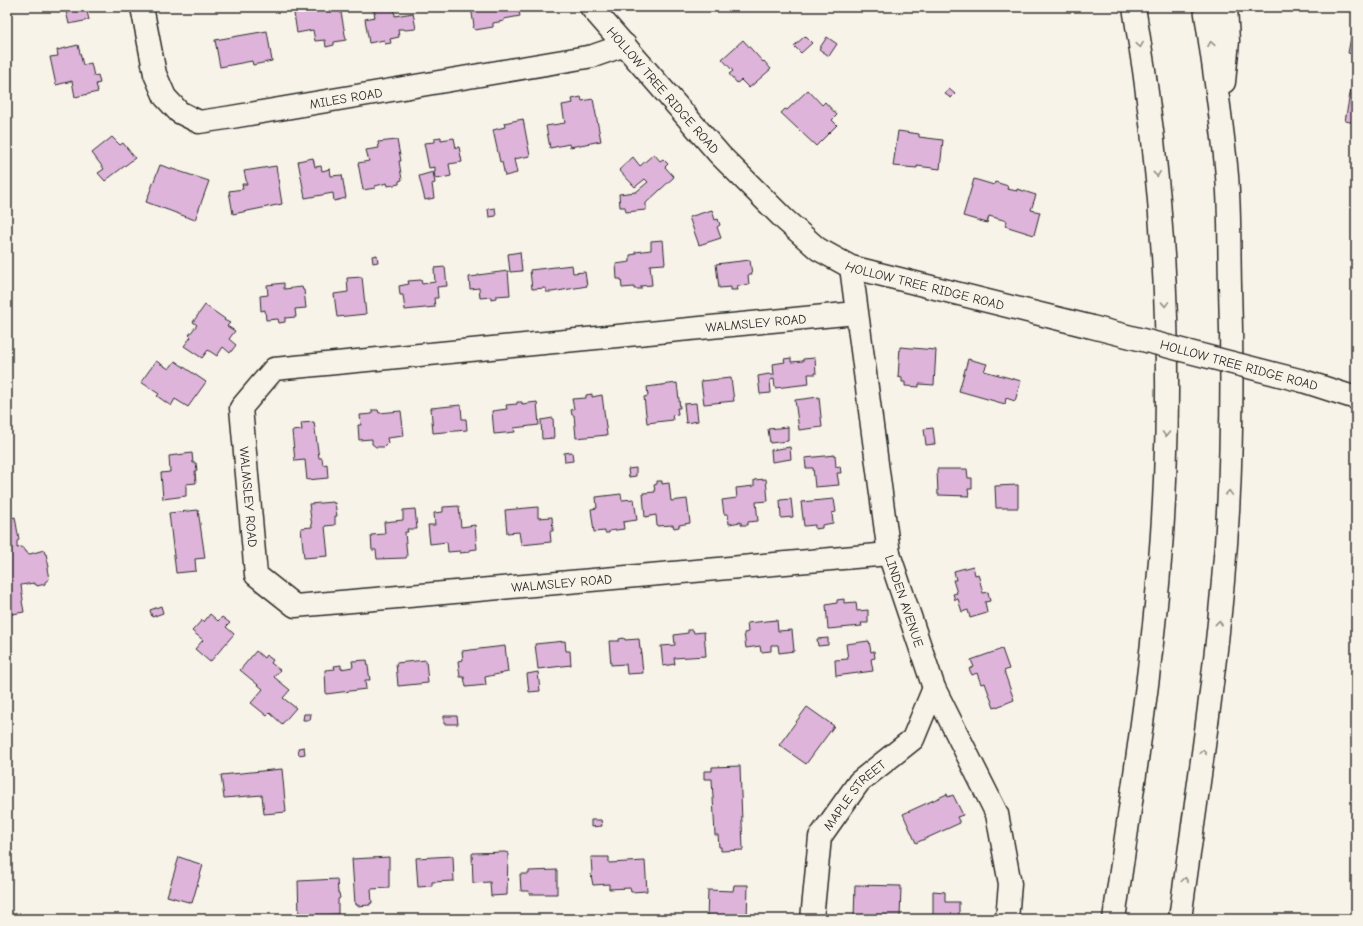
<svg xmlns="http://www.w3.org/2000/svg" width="1363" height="926" viewBox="0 0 1363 926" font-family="'Comic Neue',sans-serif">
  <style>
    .building { fill: #deb4db; stroke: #2b2b2b }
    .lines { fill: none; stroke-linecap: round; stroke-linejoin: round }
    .minor-casing { stroke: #2b2b2b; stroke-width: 25 }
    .major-casing { stroke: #2b2b2b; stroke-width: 25 }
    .highway-casing { stroke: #2b2b2b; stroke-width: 25 }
    .minor { stroke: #f7f3e8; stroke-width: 22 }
    .major { stroke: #f7f3e8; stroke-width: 22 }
    .highway { stroke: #f7f3e8; stroke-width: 22 }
    .major-bridge-casing { stroke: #2b2b2b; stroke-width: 25; stroke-linecap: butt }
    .major-bridge { stroke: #f7f3e8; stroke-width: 22 }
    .oneway { stroke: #918f8a }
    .labels { text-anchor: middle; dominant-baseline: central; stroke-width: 3; stroke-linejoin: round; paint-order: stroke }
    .street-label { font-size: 13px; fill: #2b2b2b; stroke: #f7f3e8 }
  </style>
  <rect width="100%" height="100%" fill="#f7f3e8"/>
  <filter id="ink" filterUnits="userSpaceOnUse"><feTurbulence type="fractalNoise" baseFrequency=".025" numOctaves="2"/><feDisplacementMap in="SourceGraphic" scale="8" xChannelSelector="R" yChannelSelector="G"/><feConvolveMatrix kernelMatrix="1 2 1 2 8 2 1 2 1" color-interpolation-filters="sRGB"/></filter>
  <g filter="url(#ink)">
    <path class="building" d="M65 7H86L89 20 69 24Z
      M293 7H340L346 40 334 42V45L326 47 325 40 315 41 313 30 297 33Z
      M373 7H394L395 16 413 13 416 29 405 30 404 29H398L399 37 390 39 391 43 385 44 384 40 369 43 365 19 375 17Z
      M471 7H518L520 16 504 19V21L493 23V27L475 30 473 27 474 26Z
      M267 31 272 61 253 65 252 61 220 67 215 40Z
      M1352 32 1356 33V55L1348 53Z
      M805 36 812 43 801 53 794 46Z
      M827 37 837 44 829 56 819 49Z
      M743 40 763 62 764 61 771 69 749 88 741 80 737 83 729 74 733 71 722 59Z
      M78 45 83 65 91 63 94 76 98 75 100 83 96 84 98 92 75 97 72 81 56 85 50 57 58 56 57 50Z
      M1356 62V123L1345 121Z
      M949 89 955 94 951 98 945 94Z
      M808 90 822 105 825 102 837 115 832 120 837 125 816 146 781 113 785 109 787 110Z
      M581 97 582 101 593 99 601 141 570 147 569 144 550 148 546 126 565 123 562 105 573 103 572 99Z
      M523 119 530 156 514 159 517 173 505 176 502 162H500L493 130 505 127 504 123Z
      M898 131 919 134V137L943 140 940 169 917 166V168L893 166Z
      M112 137 120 145 123 143 135 158 105 181 98 173 104 169 92 153Z
      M441 137V140L454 138 456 148 459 147 462 162 449 164 451 176 437 179 435 178 434 171H435V167L429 168 424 143 435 142V138Z
      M397 140 401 161H399L402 180 399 181V184L388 186 387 183 375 186V188L363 190 358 163 369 161 366 150 379 148 378 142Z
      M654 154 660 161 663 159 668 164 665 167 674 177 646 203V210L626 212 625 207H620L619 194 636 192 648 182 645 179 635 187 619 170 633 157 640 166Z
      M313 158 315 167 321 166 322 171 330 169 331 176 342 175 346 198 334 201 333 193 305 198 298 161Z
      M160 165 209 181 195 220 146 202Z
      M276 166 282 204 233 214 229 191 243 189 242 184H247L244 171Z
      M433 172 435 183 432 184 434 198 425 200 419 176Z
      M974 179 994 185 995 182 1008 186 1007 189 1017 191V189L1036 195 1031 210 1040 212 1034 235 1005 226 1007 221 989 216 987 223 963 216Z
      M495 208 496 216 489 217 488 209Z
      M712 210 715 220 718 219 720 225 717 227 721 238 699 245 689 217Z
      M663 240 665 264 650 265 652 285 641 286V289H634V287L622 288 621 279H617L616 264 630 262V255L636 254 635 252 651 250V241Z
      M520 252 522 271 510 272 508 254Z
      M377 255 378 262 373 263 372 256Z
      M750 260 752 275H748L749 285 737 286 738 290H731V287L719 288 716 264Z
      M572 265 573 273 585 272 587 286 552 292H546V288L532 289 530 270Z
      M445 267 447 286 437 287 438 298H434L435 307 405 310 403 295H400L399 286 409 284 408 281 421 280 422 284 435 282 434 268Z
      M508 271 510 295 496 296V298L491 299V297L480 298 479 288 470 289 469 277 478 276V275Z
      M362 277 366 314 337 317 334 294 348 292 347 278Z
      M284 283V289L302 287 303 290H304L306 308 295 309 296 317 285 318V322L279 323 278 319 266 320 265 310 261 311 260 296 268 295 267 285Z
      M205 305 225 319 224 320 230 323 227 326 235 331 229 339 236 345 230 353 223 347 217 356 208 350 202 358 184 346 191 337 189 335 197 325 193 322Z
      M900 347 936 350 934 385 919 384V387L905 386V382H902V378L898 377Z
      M791 358V362L803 361V359L815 358 816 374H808L809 384 775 388 774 379 770 380 771 393 760 394 758 376 769 374 770 375H774L773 364 785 362 784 359Z
      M968 359 987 364 984 371 1021 381 1015 401 1006 398 1005 404 959 391Z
      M156 361 169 369 175 361 206 382 188 407 175 399 171 406 157 396 159 394 141 382Z
      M731 378 734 401 704 404 701 381Z
      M677 383 680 408H677L678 414 672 415 673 420 647 423 644 397 648 396 647 387Z
      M592 394V397L602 395 607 435 576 438 574 415H572L571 410 574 409 572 399 586 398V395Z
      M819 397 822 427 799 430 795 400Z
      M517 402H522V404L537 402 539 425 514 428 515 432 494 434 492 411 507 409 506 405 517 404Z
      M696 403 698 421 686 423 684 404Z
      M461 405 462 419H466L467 430 433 433 431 408Z
      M372 410H378L379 413 401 411 404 436 387 438 388 443 384 447H376L372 444V439L359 440 358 425H361L360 415 372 414Z
      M553 418 554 438 542 439 541 420Z
      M314 422 319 458H322L323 465 327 464 328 478 307 480 305 460 295 461 292 431 302 430 301 423Z
      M788 427V441L770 443 768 429Z
      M933 428 935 444 926 445 924 429Z
      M790 447 791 459 772 462 771 450Z
      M572 452 573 461 565 462 564 453Z
      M192 453 193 463H196L197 470 195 471 196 483 186 484V496L163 499 161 473 170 472 169 456Z
      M835 455 836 467 840 466 841 473H837L839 485 815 487 813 468H806L805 458Z
      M636 468V476L629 477 628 469Z
      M937 469H967L968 478H972V489H968L969 496 938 495Z
      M766 479 768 501 756 502 758 521 748 522V525H741V522L729 524 728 514H724L722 500 737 498 736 488 754 486V480Z
      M657 481H662V484L669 483 671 501 687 499 690 523 679 525V527L674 528 673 525 657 526 656 515 645 517 643 493 655 492 654 485 657 484Z
      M1018 485V508H996L995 486Z
      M621 494 622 500 634 499 637 520 623 522 624 529 609 531V533H605V531L594 532 591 509 597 508 596 497Z
      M791 499 793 517 781 518 780 500Z
      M834 499 836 512 832 513 833 523 822 525V528L815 529V525L804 526 801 502Z
      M333 502V503H335L337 516H335V525L325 526 328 556 304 558 301 528 312 527 309 504Z
      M459 506 461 527 475 525 477 549 469 550V552L460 553V551L448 552 447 542 430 544 428 525H435L434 513 443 512V507Z
      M538 507V518L552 517 553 531H550L551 542 521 545 519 532 507 533 505 510Z
      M415 509 417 529H407L408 532H405L407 556 406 558 377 559 376 550H372L371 535 385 534 384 522 403 520V510Z
      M198 510 205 558 195 559 196 571 176 573 169 513Z
      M15 517 19 540 17 541V548L21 547 26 551 27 553 30 554 44 550 45 554H46L49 567 47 568 49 579 45 582V584L37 586 36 584H34V583L21 585 23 600 22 601 24 612 7 615V519Z
      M973 566 975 575 978 574 983 593 988 592 990 601 985 602 987 613 970 618 968 610 962 612 958 599 955 600 953 594 957 593 953 580H956L954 571Z
      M844 599V603L856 602 857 611 868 610V623H861L862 626 828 629 826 605 837 603V600Z
      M161 606 163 613 152 617 150 610Z
      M210 614 218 621 222 617 230 623 226 627 234 634 210 662 195 649 203 640 192 631 202 620 204 622Z
      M777 620 778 631 792 630 794 651 779 653 778 645H771V651L761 652 760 646 746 648 744 633 748 632 747 623Z
      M688 630H693L694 633 704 632 706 656 674 658 675 664 663 666 661 646 675 645 674 635 688 633Z
      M624 638 625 640 639 639 640 649H641L642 654 641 653 643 673 627 674 626 664 611 665 609 641H619V639Z
      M828 638V645L818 646 817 639Z
      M565 641 566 651H570L571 665 538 669 535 644Z
      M869 641 871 652 874 651 875 658 871 659 873 671 836 676 835 660 848 659 846 644Z
      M505 646 508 672 485 677 486 685 466 687 464 677H460L458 661 463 660 462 651Z
      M1002 649 1009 669 1004 671 1014 700 994 708 985 683 981 684 977 673 972 675 969 669 974 667 971 660Z
      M256 651 264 658 266 655 273 660 271 663 280 670 274 677 290 690 283 698 296 708 282 724 270 713 267 716 251 703 263 689 240 670Z
      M367 660 370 680H365L366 689 326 694 325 670 335 669 334 666 341 665V669L353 667 352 661Z
      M426 660 428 683 398 686 396 663Z
      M538 672 540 691 529 692 527 674Z
      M807 707 834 726 806 764 779 745Z
      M304 714H311L310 720H303Z
      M444 716H457L458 724H444Z
      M7 730 11 731 7 743Z
      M304 747 305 754 299 755 298 748Z
      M740 766 743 850 721 851V847H719L718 835H715L712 779H704V771H712V767Z
      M282 769 286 812 264 814 262 795 224 798 221 775Z
      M947 794 948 797 953 795 963 815 957 817 960 823 916 843 903 814Z
      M591 820H601L602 826 591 827Z
      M505 852 508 853 507 895 491 896 490 882 473 883 472 854 473 853Z
      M453 856 454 881 432 882V886L418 887 416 858Z
      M179 857 203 865 192 903 167 896Z
      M389 857V888L371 889 372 903H370V905L357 906V904H355L352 859Z
      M591 857H609V863L645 861 647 891 631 892 630 888 609 889V884L593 885 591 875 592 873Z
      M557 870V894H530L529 891H521L520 874H529V871Z
      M337 879 338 893H339L340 898 338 899V914L299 916 298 881Z
      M734 885H748L747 919H707L708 890 733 891Z
      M855 885 901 886 900 919 854 918Z
      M933 891 945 892V902H959V919H933Z"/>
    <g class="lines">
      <g class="minor-casing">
        <g id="minor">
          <path id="s1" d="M142 7 155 74 165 97 179 112 199 122 226 118 593 56 625 45"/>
          <path id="s2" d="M851 267 889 554 934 688 997 814 1010 884 1007 919"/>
          <path id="s3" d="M856 313 274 369 241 408 256 575 295 606 889 554"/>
          <path id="s4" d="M812 919 820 837 859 782 913 739 934 688"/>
        </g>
      </g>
      <g class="major-casing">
        <g id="major">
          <path id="s5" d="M591 7 720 155 784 219 818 249 851 267 1088 326"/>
          <path d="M1303 381 1356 398"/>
        </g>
      </g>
      <g class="highway-casing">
        <path id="highway" d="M1224 82 1228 41 1226 7
          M1114 919C1135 773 1159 627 1165 480 1172 322 1161 163 1134 7
          M1180 919C1195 807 1213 694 1223 581 1232 483 1233 385 1230 286 1229 250 1230 213 1227 176 1222 119 1213 63 1205 7"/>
      </g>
      <use href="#minor" class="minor"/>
      <use href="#major" class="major"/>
      <use href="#highway" class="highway"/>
      <g class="major-bridge-casing">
        <path id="major-bridge" d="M1088 326 1303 381"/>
      </g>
      <use href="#major-bridge" class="major-bridge"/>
    </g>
    <defs><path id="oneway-chevron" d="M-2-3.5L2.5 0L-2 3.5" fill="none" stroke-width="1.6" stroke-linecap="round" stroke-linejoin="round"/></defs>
    <g class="oneway">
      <use href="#oneway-chevron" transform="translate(1211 44) rotate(-99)"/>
      <use href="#oneway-chevron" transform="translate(1140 45) rotate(81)"/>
      <use href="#oneway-chevron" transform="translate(1157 174) rotate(84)"/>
      <use href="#oneway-chevron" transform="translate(1165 304) rotate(88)"/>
      <use href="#oneway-chevron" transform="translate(1166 434) rotate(91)"/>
      <use href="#oneway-chevron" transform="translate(1229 493) rotate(-88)"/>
      <use href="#oneway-chevron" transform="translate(1219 623) rotate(-84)"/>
      <use href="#oneway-chevron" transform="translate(1203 752) rotate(-82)"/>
      <use href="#oneway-chevron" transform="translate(1185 880) rotate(-82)"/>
    </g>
  </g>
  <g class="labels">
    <g class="street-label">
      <text stroke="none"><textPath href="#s5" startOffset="110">HOLLOW TREE RIDGE ROAD</textPath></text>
      <text stroke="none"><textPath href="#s1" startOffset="285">MILES ROAD</textPath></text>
      <text stroke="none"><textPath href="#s5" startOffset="446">HOLLOW TREE RIDGE ROAD</textPath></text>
      <text transform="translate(756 323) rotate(-5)">WALMSLEY ROAD</text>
      <text transform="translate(1239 365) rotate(15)">HOLLOW TREE RIDGE ROAD</text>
      <text stroke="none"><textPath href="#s3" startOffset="725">WALMSLEY ROAD</textPath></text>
      <text stroke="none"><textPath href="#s3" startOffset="1121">WALMSLEY ROAD</textPath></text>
      <text stroke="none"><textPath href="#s2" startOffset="339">LINDEN AVENUE</textPath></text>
      <text stroke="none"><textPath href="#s4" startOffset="137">MAPLE STREET</textPath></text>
    </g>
  </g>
  <rect width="1363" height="926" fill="none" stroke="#f7f3e8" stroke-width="24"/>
  <rect x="12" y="12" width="1339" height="902" fill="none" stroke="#2b2b2b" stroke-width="1.5" filter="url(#ink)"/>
</svg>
